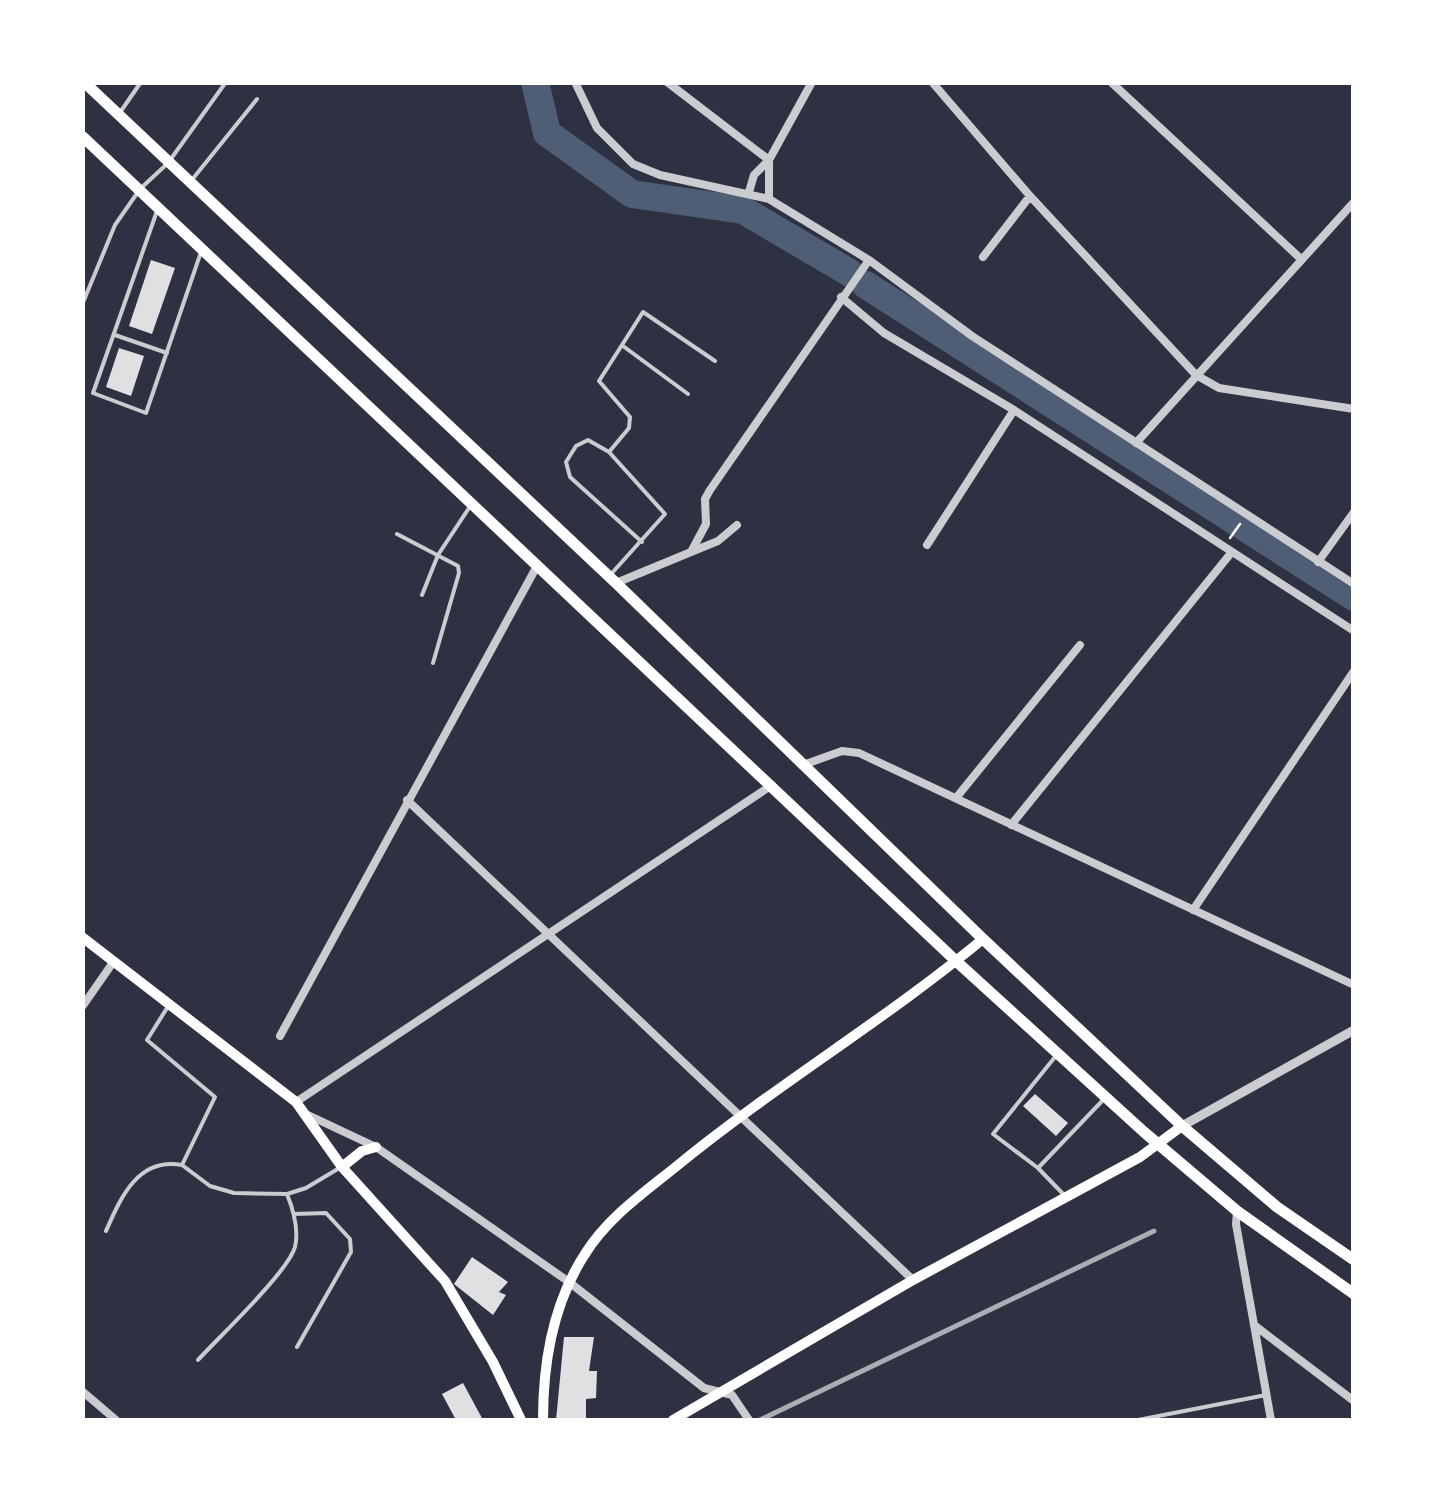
<svg xmlns="http://www.w3.org/2000/svg" width="1436" height="1503" viewBox="0 0 1436 1503" font-family="Figtree,sans-serif">
  <style>
    .lines { fill: none; stroke-linecap: round; stroke-linejoin: round }
    .river { stroke: #4f5d75; stroke-width: 28 }
    .building { fill: #e0e0e3 }
    .path { stroke: #fff; stroke-width: 2.5 }
    .service { stroke: #caccd0; stroke-width: 4 }
    .minor { stroke: #caccd0; stroke-width: 8 }
    .tertiary { stroke: #caccd0; stroke-width: 9 }
    .secondary { stroke: #fff; stroke-width: 10 }
    .primary { stroke: #fff; stroke-width: 11 }
    .rail { stroke: #abadb3; stroke-width: 5 }
  </style>
  <rect width="100%" height="100%" fill="#2d3142"/>
  <g class="lines">
    <path class="river" d="M535 82 547 133 632 194 743 210 850 273
      M866 285 1354 597"/>
  </g>
  <path class="building" d="M151 260 175 268 152 334 129 326Z
    M119 348 144 356 131 396 106 387Z
    M1035 1094 1068 1123 1056 1136 1023 1106Z
    M472 1257 508 1282 499 1292 506 1295 493 1315 454 1284Z
    M564 1337H594L589 1371H597L596 1398 586 1399V1420H556Z
    M463 1383 483 1420H456L442 1394Z"/>
  <g class="lines">
    <path class="path" d="M1230 538 1240 524"/>
    <path class="service" d="M121 111 141 82
      M191 181 257 99
      M157 211 93 393 146 413 201 252
      M82 305 115 225 140 189 168 163 226 82
      M115 335 167 353
      M623 346 688 394
      M609 452 588 440 576 446 566 462 570 477 642 542
      M397 534 458 566 459 573 433 663
      M612 573 665 514 609 452 629 428 630 417 599 381 643 312 715 361
      M422 595 438 555 469 508
      M167 1008 147 1040 215 1097 182 1165 210 1186 234 1193 287 1194 306 1188 341 1167
      M1055 1057 993 1134 1038 1168 1066 1197
      M1038 1168 1104 1099
      M294 1214 326 1213 350 1239 351 1252 297 1347
      M106 1231C121 1197 138 1157 182 1165
      M198 1360C218 1338 288 1272 295 1247 299 1230 293 1209 287 1194
      M1138 1420 1266 1395"/>
    <path class="minor" d="M575 82 597 128 633 164 660 175 769 199 869 260 972 336 1354 584
      M667 82 769 160V199
      M932 82 1030 196 1196 375 1219 388 1354 409
      M1111 82 1301 259
      M749 192 754 175 769 160 812 82
      M983 257 1030 196
      M841 297 884 333 1014 410 1354 631
      M1136 443 1354 202
      M927 545 1014 410
      M691 552 718 541 737 525
      M1318 562 1354 512
      M616 583 691 552 706 524 705 499 710 490 869 260
      M803 765 842 751 859 753 1354 985
      M956 798 1080 645
      M407 800 913 1280
      M1011 825 1231 553
      M1193 910 1354 671
      M82 1007 114 961
      M280 1036 537 566
      M296 1102 772 785
      M308 1115 376 1147 569 1282 704 1388 732 1395 749 1420
      M1237 1211 1236 1224 1271 1420
      M1254 1325 1354 1401
      M82 1391 116 1420"/>
    <path class="tertiary" d="M1182 1126 1354 1030"/>
    <path class="secondary" d="M82 937 296 1102 342 1167 445 1281 493 1362 521 1420
      M342 1167 362 1151 376 1147
      M543 1420C543 1363 553 1303 585 1254 608 1217 645 1192 678 1165 776 1085 885 1020 983 939
      M673 1420 913 1280 1140 1157 1182 1126"/>
    <path class="primary" d="M84 82 616 583 983 939 1182 1126 1277 1207 1354 1260
      M82 136 956 961 1144 1132 1237 1211 1354 1294"/>
    <path class="rail" d="M760 1420 1154 1231"/>
  </g>
  <rect width="1436" height="1503" fill="none" stroke="#ffffff" stroke-width="170"/>
</svg>
